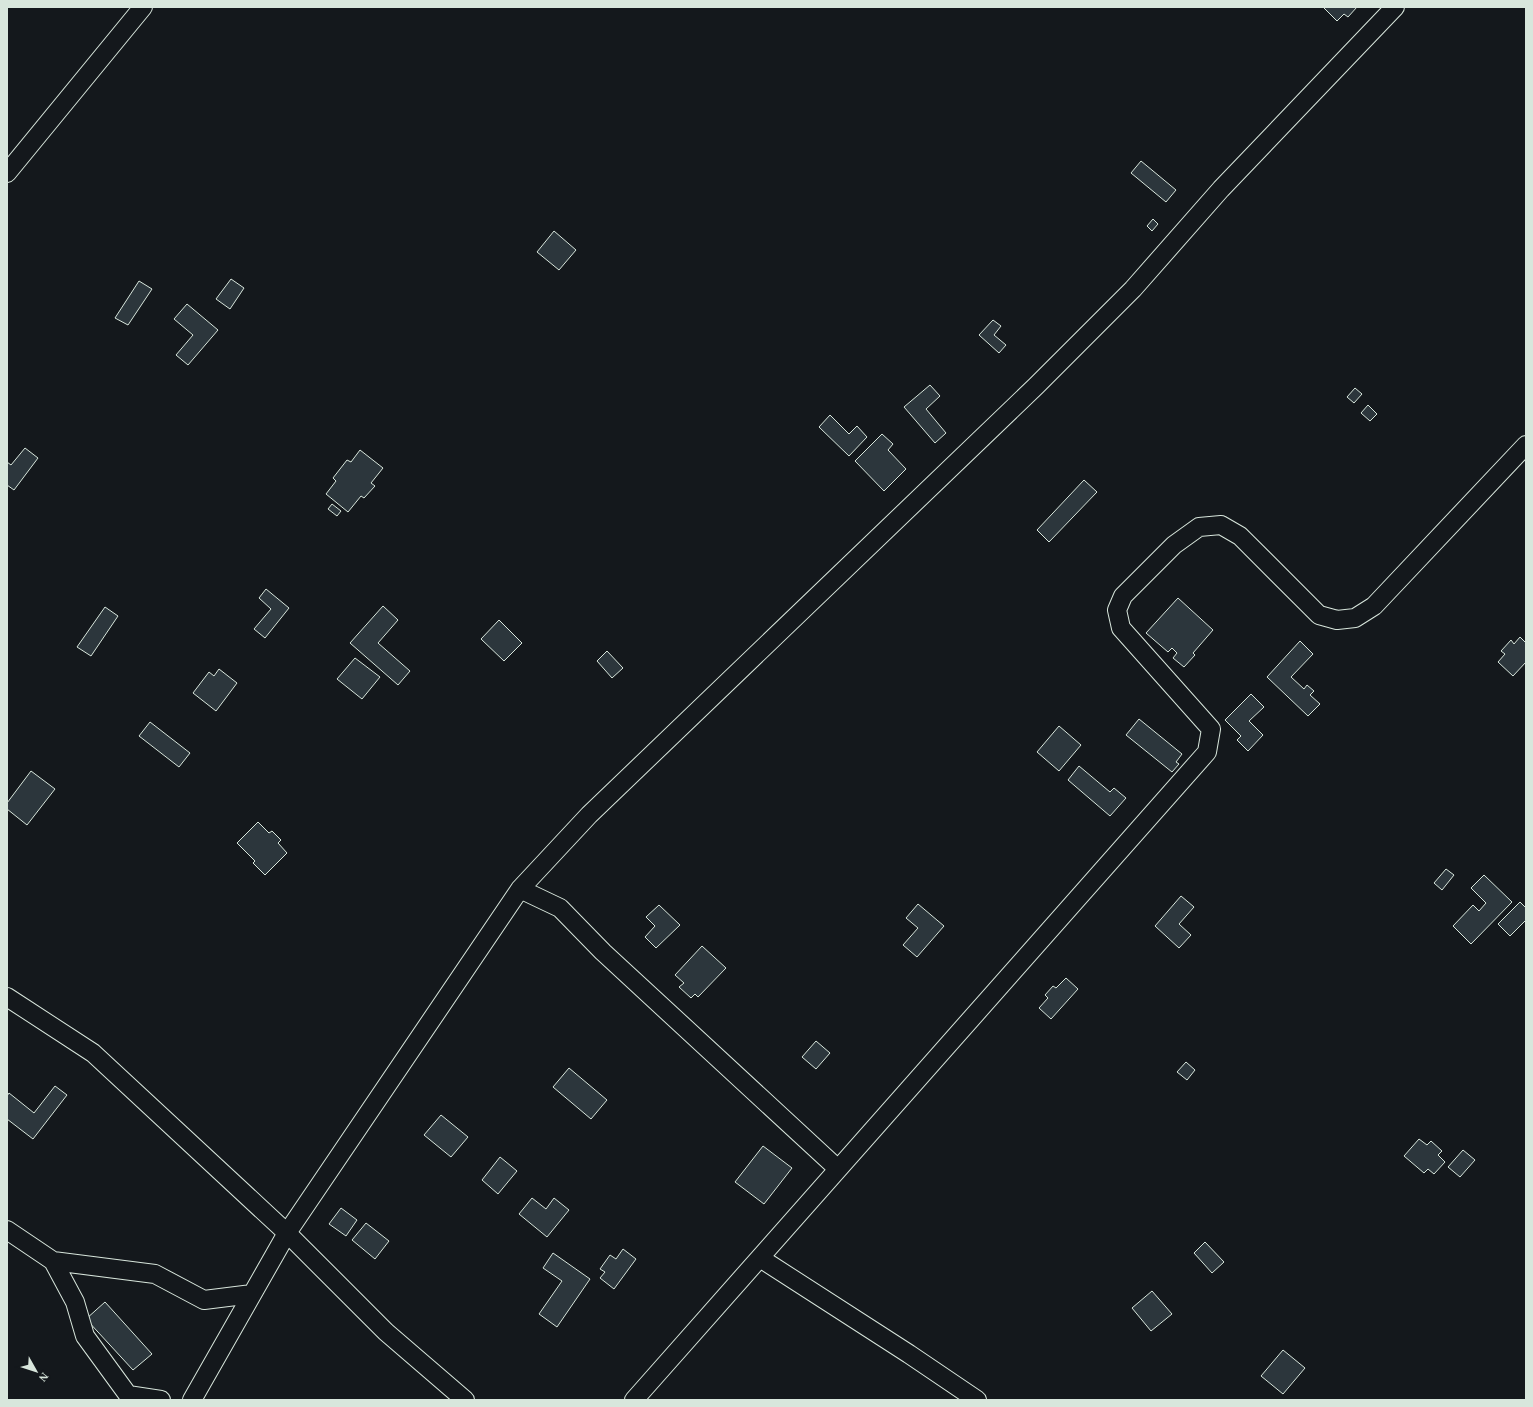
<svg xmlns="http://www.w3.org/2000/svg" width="1533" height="1407" viewBox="0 0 1533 1407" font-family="'Times New Roman',serif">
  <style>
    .building { fill: #2c363c; stroke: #d8e6dc }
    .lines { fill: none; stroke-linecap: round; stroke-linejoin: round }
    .minor-casing { stroke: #d8e6dc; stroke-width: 20 }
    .minor { stroke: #14181c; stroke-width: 18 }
  </style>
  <rect width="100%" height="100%" fill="#14181c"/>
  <path class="building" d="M1323 7H1357L1348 17 1344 14 1337 21Z
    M1141 161 1176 190 1166 202 1131 173Z
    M1153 219 1158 224 1152 231 1147 226Z
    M554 231 576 250 559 270 537 252Z
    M231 279 244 288 230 309 216 299Z
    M139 281 152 289 128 325 115 318Z
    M187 304 218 330 188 365 176 355 193 335 174 319Z
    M993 320 1001 326 994 335 1006 345 999 353 979 335Z
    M930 385 940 396 926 409 946 433 935 443 904 407Z
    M1355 388 1362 394 1354 403 1347 397Z
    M1368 405 1377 414 1370 421 1361 413Z
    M830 415 849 434 857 426 867 437 849 456 819 427Z
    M882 434 893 444 888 450 906 469 884 491 855 461Z
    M25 448 38 458 14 490 7 485V462L11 465Z
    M360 450 383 468 371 483 375 486 364 498 361 496 348 512 326 494 336 481 333 478 347 460 351 462Z
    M1084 480 1097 492 1049 542 1037 530Z
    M332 504 341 511 337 516 328 509Z
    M266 589 289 608 265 638 254 629 271 609 259 598Z
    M1178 598 1213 630 1193 653 1195 655 1184 667 1173 658 1177 653 1172 648 1168 652 1146 633Z
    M383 606 398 620 378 643 410 671 398 685 350 643Z
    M105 607 118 616 91 656 77 647Z
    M499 620 522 643 504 661 481 639Z
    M1520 637 1526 643V662L1513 676 1498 662 1505 654 1501 651 1511 640 1514 644Z
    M1300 641 1313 654 1291 677 1304 689 1307 685 1314 691 1310 695 1320 704 1308 716 1267 677Z
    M607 651 623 668 612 678 597 661Z
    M355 658 380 677 362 699 337 679Z
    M219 669 237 683 216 711 193 693 209 672 214 676Z
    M1251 694 1264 707 1249 721 1263 735 1248 751 1237 740 1241 736 1225 720Z
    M1139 719 1182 754 1176 762 1179 764 1172 772 1126 735Z
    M150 722 190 753 179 767 139 736Z
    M1059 726 1081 745 1059 771 1037 752Z
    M1079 766 1110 792 1114 788 1126 798 1110 816 1068 780Z
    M31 771 55 789 27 825 7 809V803Z
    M258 822 269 833 272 831 281 840 278 843 287 853 265 875 253 863 255 861 237 843Z
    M1446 869 1454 875 1442 890 1434 883Z
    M1484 875 1512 902 1471 944 1453 926 1473 905 1479 911 1486 903 1471 888Z
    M1181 896 1194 907 1179 924 1191 935 1179 948 1155 926Z
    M1520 902 1526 908V920L1510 936 1498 924Z
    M918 904 944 926 917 957 903 945 918 928 906 918Z
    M659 905 680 925 656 948 645 937 655 926 646 917Z
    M702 946 726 968 698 997 695 994 691 998 679 987 684 983 675 975Z
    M1066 978 1078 989 1051 1019 1039 1008 1048 998 1045 995 1053 986 1056 988Z
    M816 1041 830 1053 816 1069 802 1057Z
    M1186 1062 1195 1070 1187 1080 1177 1072Z
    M569 1068 607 1100 591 1119 553 1087Z
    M55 1086 67 1095 33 1139 7 1119V1096L9 1093 34 1113Z
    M441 1115 468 1137 451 1157 424 1135Z
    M1419 1139 1427 1145 1431 1141 1442 1151 1438 1155 1445 1162 1434 1174 1428 1169 1424 1173 1404 1156Z
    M763 1146 792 1168 764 1204 735 1182Z
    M1463 1150 1475 1160 1460 1177 1448 1167Z
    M500 1157 517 1171 498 1194 482 1180Z
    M532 1198 546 1209 554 1198 569 1210 547 1237 519 1214Z
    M341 1208 357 1220 346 1236 329 1224Z
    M366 1223 389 1241 375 1259 352 1240Z
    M1205 1242 1224 1262 1212 1273 1194 1253Z
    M623 1249 636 1259 614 1289 600 1278 605 1272 600 1269 610 1255 616 1259Z
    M553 1253 590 1279 557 1327 539 1314 562 1281 543 1268Z
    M1152 1291 1172 1314 1151 1331 1132 1308Z
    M105 1302 152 1354 133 1370 86 1319Z
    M1283 1350 1305 1368 1283 1394 1261 1376Z"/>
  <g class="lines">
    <g class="minor-casing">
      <path id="minor" d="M7 173 143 7
        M520 889 560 908 603 952 838 1169
        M7 997 93 1053 287 1233 386 1332 465 1400
        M7 1230 53 1261 155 1274 204 1300 252 1294
        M760 1258 909 1354 977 1400
        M53 1261 75 1302 85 1336 128 1395 161 1400
        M192 1400 287 1233 520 889 589 815 1036 386 1133 289 1221 189 1395 7
        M634 1400 1207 752 1211 729 1121 628 1117 610 1123 596 1174 545 1199 527 1221 525 1240 536 1319 615 1337 620 1355 618 1374 606 1526 445"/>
    </g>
    <use href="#minor" class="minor"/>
  </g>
  <rect width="1533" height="1407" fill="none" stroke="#d8e6dc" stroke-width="16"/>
  <g transform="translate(36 1371) rotate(129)" stroke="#14181c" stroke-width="3" paint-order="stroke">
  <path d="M0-3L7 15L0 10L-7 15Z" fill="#d8e6dc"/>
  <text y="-6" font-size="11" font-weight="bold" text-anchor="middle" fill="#d8e6dc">N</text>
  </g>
</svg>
